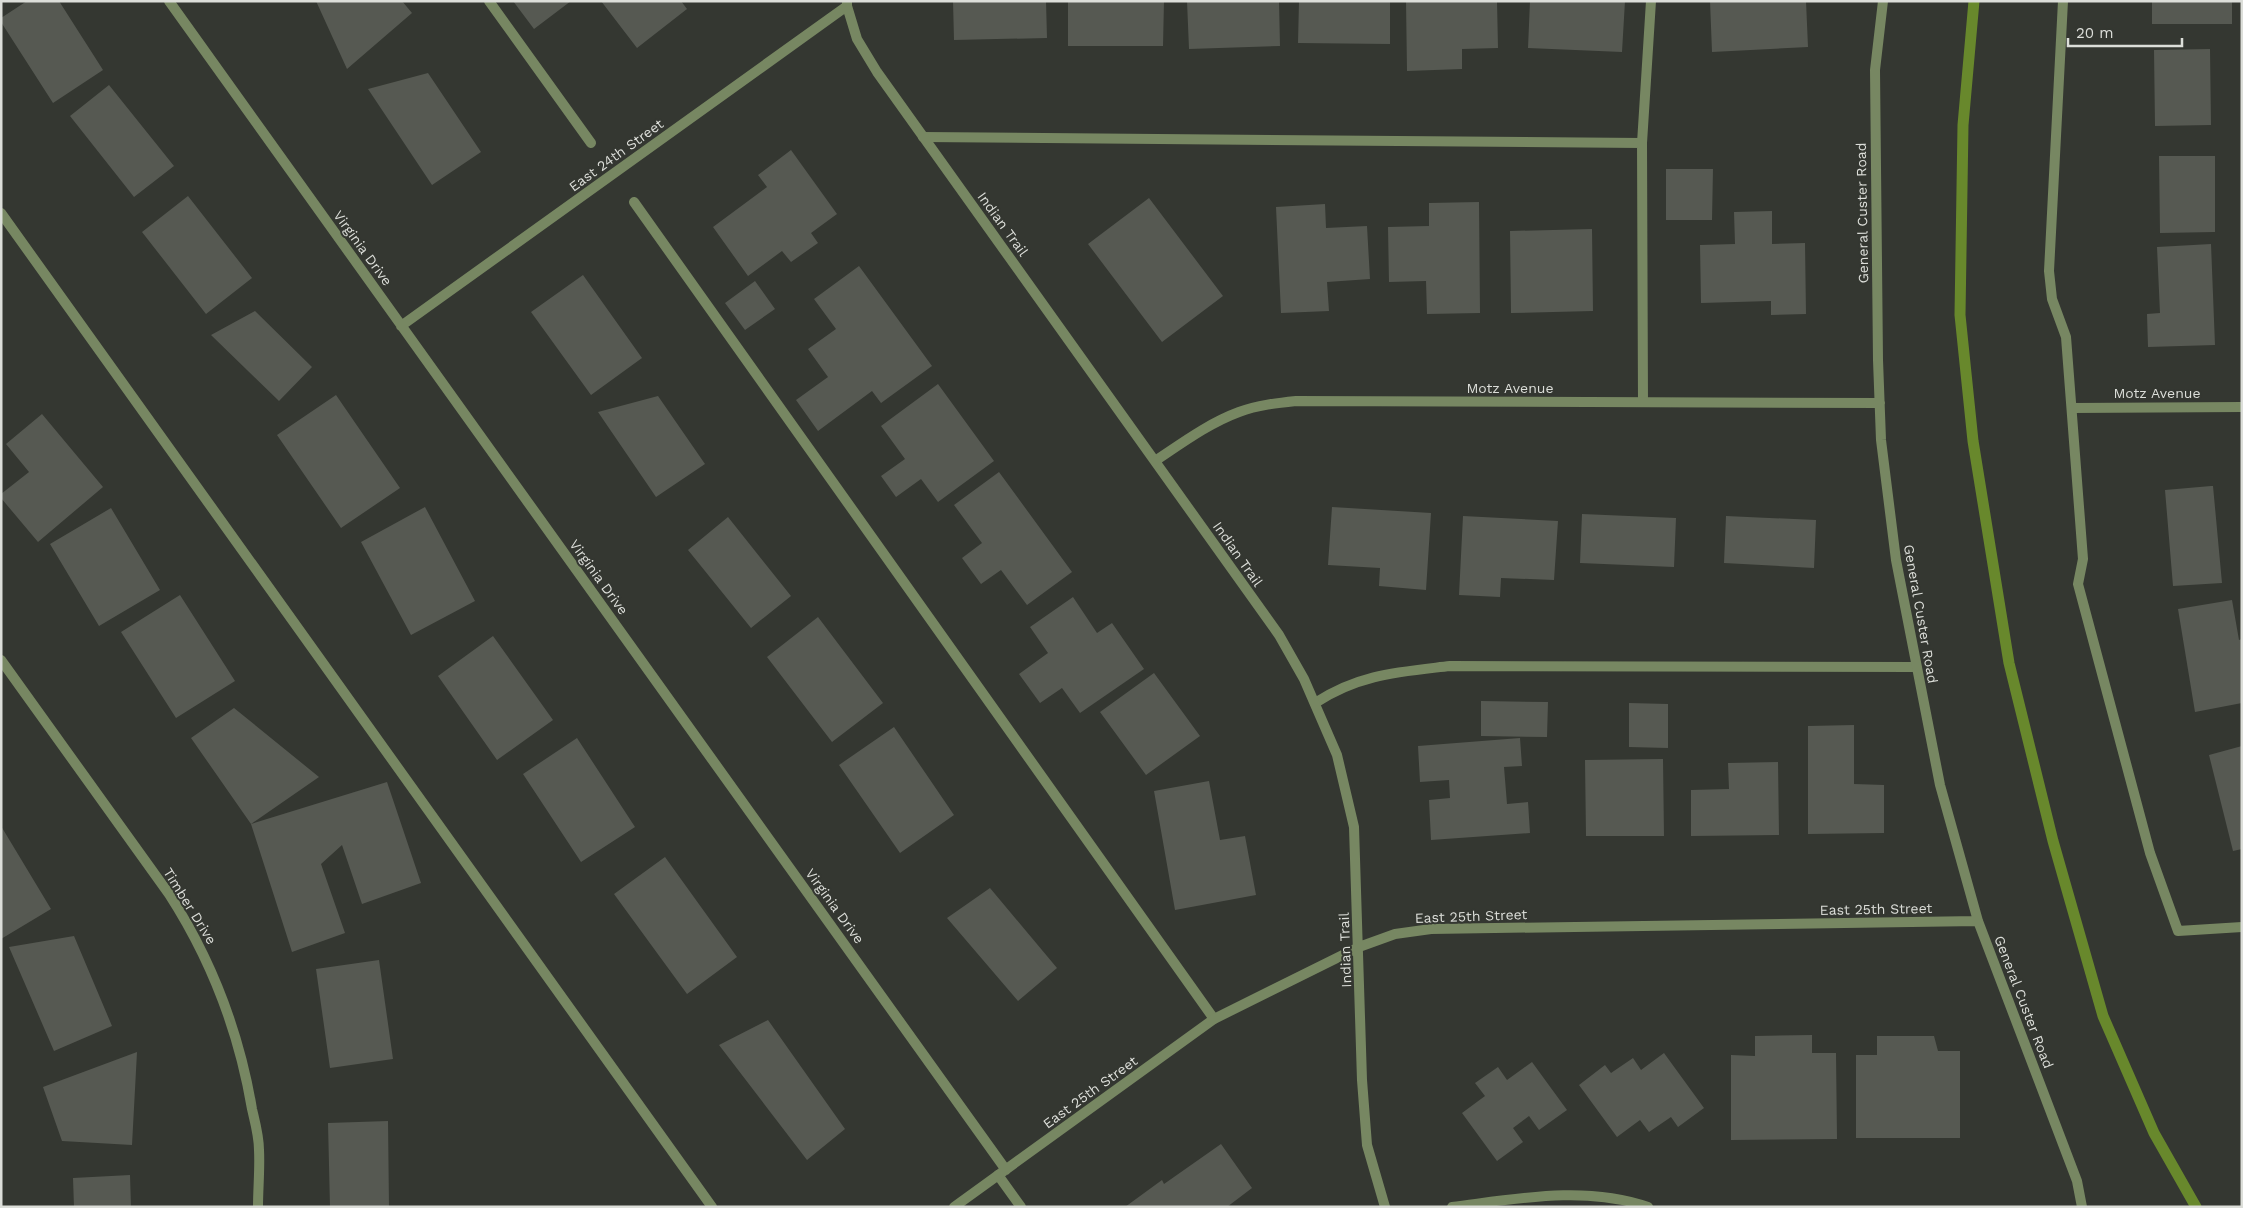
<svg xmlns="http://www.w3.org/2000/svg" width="2243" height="1208" viewBox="0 0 2243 1208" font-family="'Work Sans',sans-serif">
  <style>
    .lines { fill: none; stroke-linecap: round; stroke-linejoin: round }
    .stream { stroke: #68882c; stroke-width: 11 }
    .building { fill: #565952 }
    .service { stroke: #778762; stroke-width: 10 }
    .minor { stroke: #778762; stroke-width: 10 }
    .labels { text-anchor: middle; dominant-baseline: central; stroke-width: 4; stroke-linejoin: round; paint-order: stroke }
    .street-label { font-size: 14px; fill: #dcded9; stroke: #343731 }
  </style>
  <rect width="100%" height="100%" fill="#343731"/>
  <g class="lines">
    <path class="stream" d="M1974 1 1963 125 1960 315 1973 441 2009 663 2053 841 2103 1016 2154 1133 2196 1207"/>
  </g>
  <path class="building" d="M27 1H59L103 70 53 103 1 22V18Z
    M316 1H402L412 13 347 69Z
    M513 1H571L534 29Z
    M601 1H681L687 9 637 48Z
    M953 1H1046L1047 38 954 40Z
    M1068 1H1164L1163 46H1068Z
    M1187 1H1279L1280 46 1189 49Z
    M1299 1H1390V44L1298 43Z
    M1406 1H1497L1498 48 1462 49V69L1407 71Z
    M1530 1H1625L1622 52 1528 48Z
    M1710 1H1806L1808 47 1712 52Z
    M2152 1H2232V24H2152Z
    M2210 49 2211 125 2155 126 2154 50Z
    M428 73 481 152 432 185 368 89Z
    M109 85 174 166 134 197 70 116Z
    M791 150 837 214 811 233 818 243 791 262 782 251 748 276 713 227 767 187 758 175Z
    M2159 156H2215V232L2160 233Z
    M1666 169H1713L1712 220H1666Z
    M188 196 252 278 206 314 142 232Z
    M1149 198 1223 296 1162 342 1088 244Z
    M1479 202 1480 313 1427 314 1426 281 1389 282 1388 227 1429 226V203Z
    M1325 204 1326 228 1367 226 1370 279 1327 282 1329 311 1281 313 1276 207Z
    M1772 211V244L1805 243 1806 314 1771 315V301L1701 303 1700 245 1735 244 1734 212Z
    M1592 229 1593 311 1511 313 1510 231Z
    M2211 244 2215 345 2148 347 2147 314 2160 313 2157 247Z
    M859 266 932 366 881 403 872 391 818 431 796 400 828 377 808 349 836 329 814 299Z
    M583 275 642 358 591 395 531 312Z
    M755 281 775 309 745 330 725 303Z
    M255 311 312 367 279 401 211 335Z
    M938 384 994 461 938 502 921 479 896 497 881 476 905 459 881 426Z
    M336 395 400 488 341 528 277 435Z
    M658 396 705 464 656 497 598 412Z
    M42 414 103 487 38 542 1 498V494L29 472 6 444Z
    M999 472 1072 572 1027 605 1001 570 981 584 962 558 982 543 954 505Z
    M2211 486H2213L2222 583 2173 586 2165 490Z
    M425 507 475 601 411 635 361 542Z
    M1332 507 1431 513 1426 590 1379 586 1380 568 1328 565Z
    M111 508 160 590 99 626 50 544Z
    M1582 514 1676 518 1674 567 1580 563Z
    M1463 516 1558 521 1554 580 1501 578 1500 597 1459 595Z
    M1726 516 1816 520 1814 568 1724 563Z
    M728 517 791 596 751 628 688 550Z
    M180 595 235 681 176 718 121 632Z
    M1073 597 1097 633 1112 623 1144 669 1080 713 1062 688 1040 703 1019 674 1048 653 1030 627Z
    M2232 600 2239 640 2242 639V703L2195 712 2178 609Z
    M818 617 883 703 832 742 767 657Z
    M493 636 553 720 497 760 438 676Z
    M1154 673 1200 736 1146 775 1100 712Z
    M1481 701 1548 702 1547 737 1481 736Z
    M1629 703 1668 704V748L1629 747Z
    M234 708 319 777 251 824 191 738Z
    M1854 725V784L1884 785V833L1808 834V726Z
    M894 727 954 815 900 853 839 765Z
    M577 738 635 827 581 862 523 774Z
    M1520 738 1522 766 1504 767 1507 804 1528 802 1530 833 1431 840 1429 800 1450 798 1449 780 1420 782 1418 746Z
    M2242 746V849L2233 851 2209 755Z
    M1663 759 1664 836H1586L1585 760Z
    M1778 762 1779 835 1691 836V790L1729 789 1728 763Z
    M1209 781 1220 840 1245 836 1256 895 1175 910 1154 791Z
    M387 782 421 883 362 904 342 845 321 864 345 933 292 952 251 824Z
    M1 826 51 909 1 939Z
    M665 857 737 957 687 994 614 894Z
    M990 888 1057 968 1018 1001 947 918Z
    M74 936 112 1026 54 1051 9 947Z
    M379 960 393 1059 330 1068 316 969Z
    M768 1020 845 1129 807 1160 719 1045Z
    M1812 1035V1053H1836L1837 1139 1731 1140V1055L1755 1056V1036Z
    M1877 1036H1934L1938 1051H1960V1138H1856V1055H1877Z
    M137 1052 132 1145 62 1141 43 1087Z
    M1664 1053 1704 1108 1678 1127 1671 1117 1649 1132 1640 1120 1617 1137 1579 1085 1605 1065 1611 1073 1633 1058 1641 1070Z
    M1532 1062 1567 1110 1539 1130 1529 1116 1513 1128 1523 1142 1497 1161 1462 1113 1485 1096 1475 1083 1498 1067 1507 1080Z
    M388 1121 389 1207H330L328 1123Z
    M1221 1144 1252 1188 1227 1207H1125L1162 1180 1164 1184Z
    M130 1175 131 1207H74L73 1178Z"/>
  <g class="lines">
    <path class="service" d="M489 1 591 143
      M923 137 1642 143
      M634 202 1214 1019
      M1 213 712 1207
      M1643 402 1642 143 1651 1
      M1315 703C1359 674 1399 672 1450 666L1916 667
      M998 1175 1021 1207
      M1452 1207C1516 1199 1585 1185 1648 1207"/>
    <path class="minor" d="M169 1 1006 1170
      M847 1V6L857 39 877 72 1279 635 1304 679 1337 755 1354 827 1362 1080 1367 1145 1385 1207
      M1883 1 1875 70 1878 360 1881 440 1896 560 1940 785 1978 921 2077 1181 2082 1207
      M2063 1 2049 271 2052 299 2066 337 2083 559 2078 584 2150 853 2178 931 2242 927
      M401 326 847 6
      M2072 408 2242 407
      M1155 461C1182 443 1209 423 1239 412 1258 405 1277 403 1296 401L1880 403
      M1 660 169 894C211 959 239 1032 252 1109 255 1122 259 1136 259 1150 260 1169 258 1188 258 1207
      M954 1207 1214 1019 1359 947 1395 934 1431 929 1978 921"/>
  </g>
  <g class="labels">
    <g class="street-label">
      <text transform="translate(616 155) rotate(-36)">East 24th Street</text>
      <text transform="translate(1862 213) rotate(-91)">General Custer Road</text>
      <text transform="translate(1003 224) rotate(54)">Indian Trail</text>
      <text transform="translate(363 248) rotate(54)">Virginia Drive</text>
      <text x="1510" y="388">Motz Avenue</text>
      <text x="2157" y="393">Motz Avenue</text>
      <text transform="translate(1238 554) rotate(55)">Indian Trail</text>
      <text transform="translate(599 577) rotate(54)">Virginia Drive</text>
      <text transform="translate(1921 614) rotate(80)">General Custer Road</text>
      <text transform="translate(190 906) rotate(58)">Timber Drive</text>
      <text transform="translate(835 906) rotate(54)">Virginia Drive</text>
      <text transform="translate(1876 909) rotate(-1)">East 25th Street</text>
      <text transform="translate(1471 916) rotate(-2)">East 25th Street</text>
      <text transform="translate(1345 950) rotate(-92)">Indian Trail</text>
      <text transform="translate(2024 1002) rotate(69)">General Custer Road</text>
      <text transform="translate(1090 1092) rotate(-36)">East 25th Street</text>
    </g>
  </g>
  <rect width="2243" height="1208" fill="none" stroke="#dcded9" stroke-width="5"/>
  <path d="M2068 38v8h114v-8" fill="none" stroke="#dcded9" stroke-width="2.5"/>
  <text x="2076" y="38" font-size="15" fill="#dcded9" stroke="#343731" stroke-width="4" paint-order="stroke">20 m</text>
</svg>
